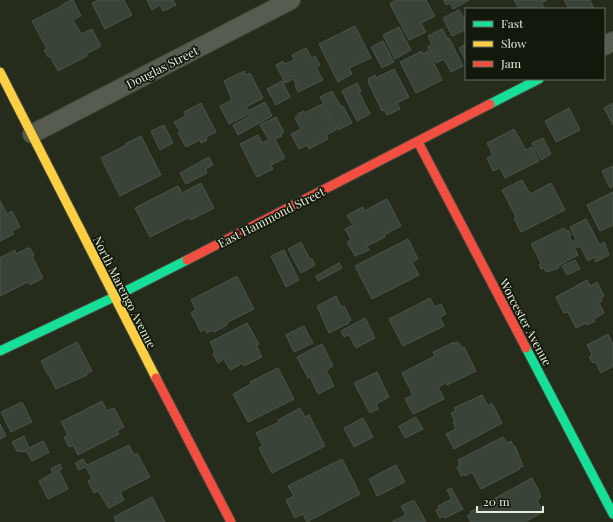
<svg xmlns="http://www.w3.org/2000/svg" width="613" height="522" viewBox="0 0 613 522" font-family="'Playfair Display',serif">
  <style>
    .building { fill: #3a4338; stroke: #4b5449 }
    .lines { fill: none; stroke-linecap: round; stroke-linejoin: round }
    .street-casing { stroke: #41473a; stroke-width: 20 }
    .fast-casing { stroke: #41473a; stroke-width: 11 }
    .slow-casing { stroke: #41473a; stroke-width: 11 }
    .jam-casing { stroke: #41473a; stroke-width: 11 }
    .street { stroke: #575c51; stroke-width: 18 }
    .fast { stroke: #16e098; stroke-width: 9 }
    .slow { stroke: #ffcf43; stroke-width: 9 }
    .jam { stroke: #f24e42; stroke-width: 9 }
    .labels { text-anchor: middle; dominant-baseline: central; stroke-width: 3.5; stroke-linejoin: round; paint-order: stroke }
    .street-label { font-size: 12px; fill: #e3ebd9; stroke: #13180c }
  </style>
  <rect width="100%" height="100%" fill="#262c1c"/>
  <path class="building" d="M71 0H73L81 16 73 20 81 34 92 29 101 46 86 54 87 56 58 71 50 56 48 57 44 50 47 49 32 21 62 6V5Z
    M98 0H124L132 15 105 29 92 3Z
    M147 0H173L176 5 163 11 160 5 152 10Z
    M396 0H426L435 16 421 23 426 32 409 40 392 8 390 3Z
    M444 0H469L453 9 450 3 446 5Z
    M514 0H547L543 2 541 1 545 9H519Z
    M564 0H590L594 9H569Z
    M459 10 466 22V29L452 36 443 18Z
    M355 26 371 58 349 68 352 74 338 82 319 44Z
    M399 27 411 50 395 59 383 35Z
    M442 29 448 39 449 38 463 66 451 72 444 59 436 63 428 47 432 44 428 36Z
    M383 41 394 62 382 68 371 47Z
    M466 44V61L459 48Z
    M306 48 312 58 315 56 320 65 316 67 323 80 298 92 295 85 296 84 293 79 285 83 276 65 283 61 285 64 294 60 292 55Z
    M422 51 423 54 428 51 442 80 416 93 400 62Z
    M394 69 409 97 397 103 400 109 387 115 384 110 382 111 368 82 369 81 368 79 375 75 376 78Z
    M244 71 246 75 250 73 263 98 246 107 248 111 265 102 272 116 238 135 233 125 250 116 249 114 229 124 220 106 232 100 224 81Z
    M282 81 290 97 276 105 267 89Z
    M357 83 361 91 359 92 370 114 357 121 342 91Z
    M332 91 341 107 343 106 352 123 338 130 320 97Z
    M201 103 216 132 206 137 207 140 201 143 200 140 186 147 178 133 180 132 174 122 186 116 184 112Z
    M613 103V125L604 108Z
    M322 104 336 130 326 135 328 139 309 149 307 145 299 149 291 134 301 129 295 118 298 116 297 114 304 111 305 113Z
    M569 108 580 130 556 142 545 121Z
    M276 117 284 132 280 134 282 136 275 139 285 158 271 165 273 169 257 177 240 144 258 135 262 143 269 140 260 125Z
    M164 125 173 143 160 150 151 131Z
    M514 129 526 150 532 147 539 161 505 178 500 168 493 171 487 158 493 155 487 143Z
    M141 136 161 175 120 196 101 158 126 145 125 144Z
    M543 138 551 154 541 160 532 143Z
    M209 157 213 165 205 169 207 173 186 184 180 173Z
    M613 166V186L610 188 602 171Z
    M522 180 530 194 551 183 565 210 521 232 514 218 516 217 502 190Z
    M201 183 214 208 191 220 190 217 150 237 135 208 178 186 182 193Z
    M613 192V225L600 231 587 205Z
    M387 199 401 226 384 235 385 237 367 246 369 250 355 256 347 242 351 240 345 229 353 225 347 215 363 207 364 211Z
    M0 201 7 214 12 211 20 227 12 231 14 234 0 241Z
    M586 219 600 245 604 242 609 255 596 262 594 257 588 261 580 246 575 248 578 255 558 266 559 268 546 272 544 268 541 269 539 265 541 263 531 244 564 228 566 232 568 230 571 235 569 236 572 242 576 240 570 227Z
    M408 239 418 259 412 262 419 275 372 299 355 266Z
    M301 242 310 259H312L315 265 301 273 288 249Z
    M28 248H30L34 255 32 256 43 278 30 285 28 282 0 296V258L15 250 16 254Z
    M284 250 299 280 286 287 271 256Z
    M575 260 580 269 567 275 562 266Z
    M339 263 342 268 318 281 316 276Z
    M237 276 254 309 226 323 227 325 214 332 213 330 207 333 205 329 201 332 191 313 196 310 191 300Z
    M587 280 590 286 597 282 604 296 601 298 602 301 599 303 604 313 594 319 595 321 587 325 586 323 576 328 568 312 564 313 556 297Z
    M336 296 341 307 344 306 351 320 348 321 349 323 329 333 317 306Z
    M430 298 435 307 441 304 446 314 440 317 444 326 403 346 389 319Z
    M365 318 375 338 356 348 349 335 344 337 341 331Z
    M247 323 259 344 256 345 262 357 244 366 243 363 230 370 224 359 218 363 213 354 215 352 210 342Z
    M304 326 313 343 294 352 286 335Z
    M608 334 613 345V366L601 373 596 363 595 362 593 363 589 357 592 354 587 345Z
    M77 342 92 371 86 374 87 375 56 389 49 375H48L41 361Z
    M454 342V344L458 342 462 348 464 347 476 371 447 385 446 383 438 387 444 399 413 414 405 399 413 395 402 373 435 356 433 352Z
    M322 344 333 366 326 370 334 386 318 394 310 377 308 378 297 357Z
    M278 368 294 399 248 422 233 394 251 384 250 382Z
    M377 372 389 397 376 404 378 409 370 413 354 383Z
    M482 395 488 406 492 403 502 423 454 449 446 434 456 429 453 422H455L451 413 456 411 454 408Z
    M102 401 107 411 114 408 124 427 117 431 119 434 78 455 73 445 69 447 64 437 68 435 61 422Z
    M22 402 32 422 11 432 1 412Z
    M300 408 305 417 309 415 325 446 272 473 259 448 263 446 256 433 279 422 278 420Z
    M416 417 423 429 405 438 399 426Z
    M363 418 373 437 354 447 344 428Z
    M0 424 6 436 0 439Z
    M24 436 29 448 43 441 49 452 32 461 27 452 17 451 12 442Z
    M503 437 507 443 511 441 514 447 515 446 523 466 519 468 520 469 481 489 472 472 465 476V474L461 476 457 467 460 465 458 460Z
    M129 445 134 455 137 453 150 477 120 492 124 500 109 508 98 491 94 493 88 481 92 479 87 469 85 467 79 470 75 463 83 459 87 465Z
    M342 459 360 494 307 522 303 514 295 518 286 500 294 496 288 486Z
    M60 464 62 469 59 470 68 489 48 499 39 481 53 473 51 469Z
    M396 465 405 482 377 496 369 479Z
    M532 478 539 491H538L541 497 537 500 543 512 525 522H471L467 516 471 514 470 512Z
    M451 488 463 509 445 518 444 516 440 518 436 510 440 508 438 506 452 499 447 490Z
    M152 497 165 522H115L116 521 114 517Z
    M414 500 426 522H392L406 515 401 506Z"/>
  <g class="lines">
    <g class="street-casing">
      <path id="street" d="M604 46 613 41
        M32 134 291 0"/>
    </g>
    <g class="fast-casing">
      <path id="fast" d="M490 104 539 79
        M526 348 613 514
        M0 351 114 297 187 260"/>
    </g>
    <g class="slow-casing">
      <path id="slow" d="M0 72 156 378"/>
    </g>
    <g class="jam-casing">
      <path id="jam" d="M418 142 526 348
        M187 260 490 104
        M156 378 231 522"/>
    </g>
    <use href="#street" class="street"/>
    <use href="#fast" class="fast"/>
    <use href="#slow" class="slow"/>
    <use href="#jam" class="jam"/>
  </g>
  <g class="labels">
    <g class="street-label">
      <text transform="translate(162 67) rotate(-27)">Douglas Street</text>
      <text transform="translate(271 217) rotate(-27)">East Hammond Street</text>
      <text transform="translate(125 292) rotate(63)">North Marengo Avenue</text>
      <text transform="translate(526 322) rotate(62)">Worcester Avenue</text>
    </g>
  </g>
  <rect x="465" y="8" width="140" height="72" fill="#13180c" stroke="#666c5e"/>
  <rect x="473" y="21" width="20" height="6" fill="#16e098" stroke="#666c5e"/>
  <text x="501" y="28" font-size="12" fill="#e3ebd9">Fast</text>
  <rect x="473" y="41" width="20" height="6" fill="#ffcf43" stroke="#666c5e"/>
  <text x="501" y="48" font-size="12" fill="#e3ebd9">Slow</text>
  <rect x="473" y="61" width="20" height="6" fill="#f24e42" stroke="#666c5e"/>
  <text x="501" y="68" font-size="12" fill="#e3ebd9">Jam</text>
  <path d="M477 506v6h66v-6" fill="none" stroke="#e3ebd9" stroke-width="2"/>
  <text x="483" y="506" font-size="12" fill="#e3ebd9" stroke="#13180c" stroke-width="3" paint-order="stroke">20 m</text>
</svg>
